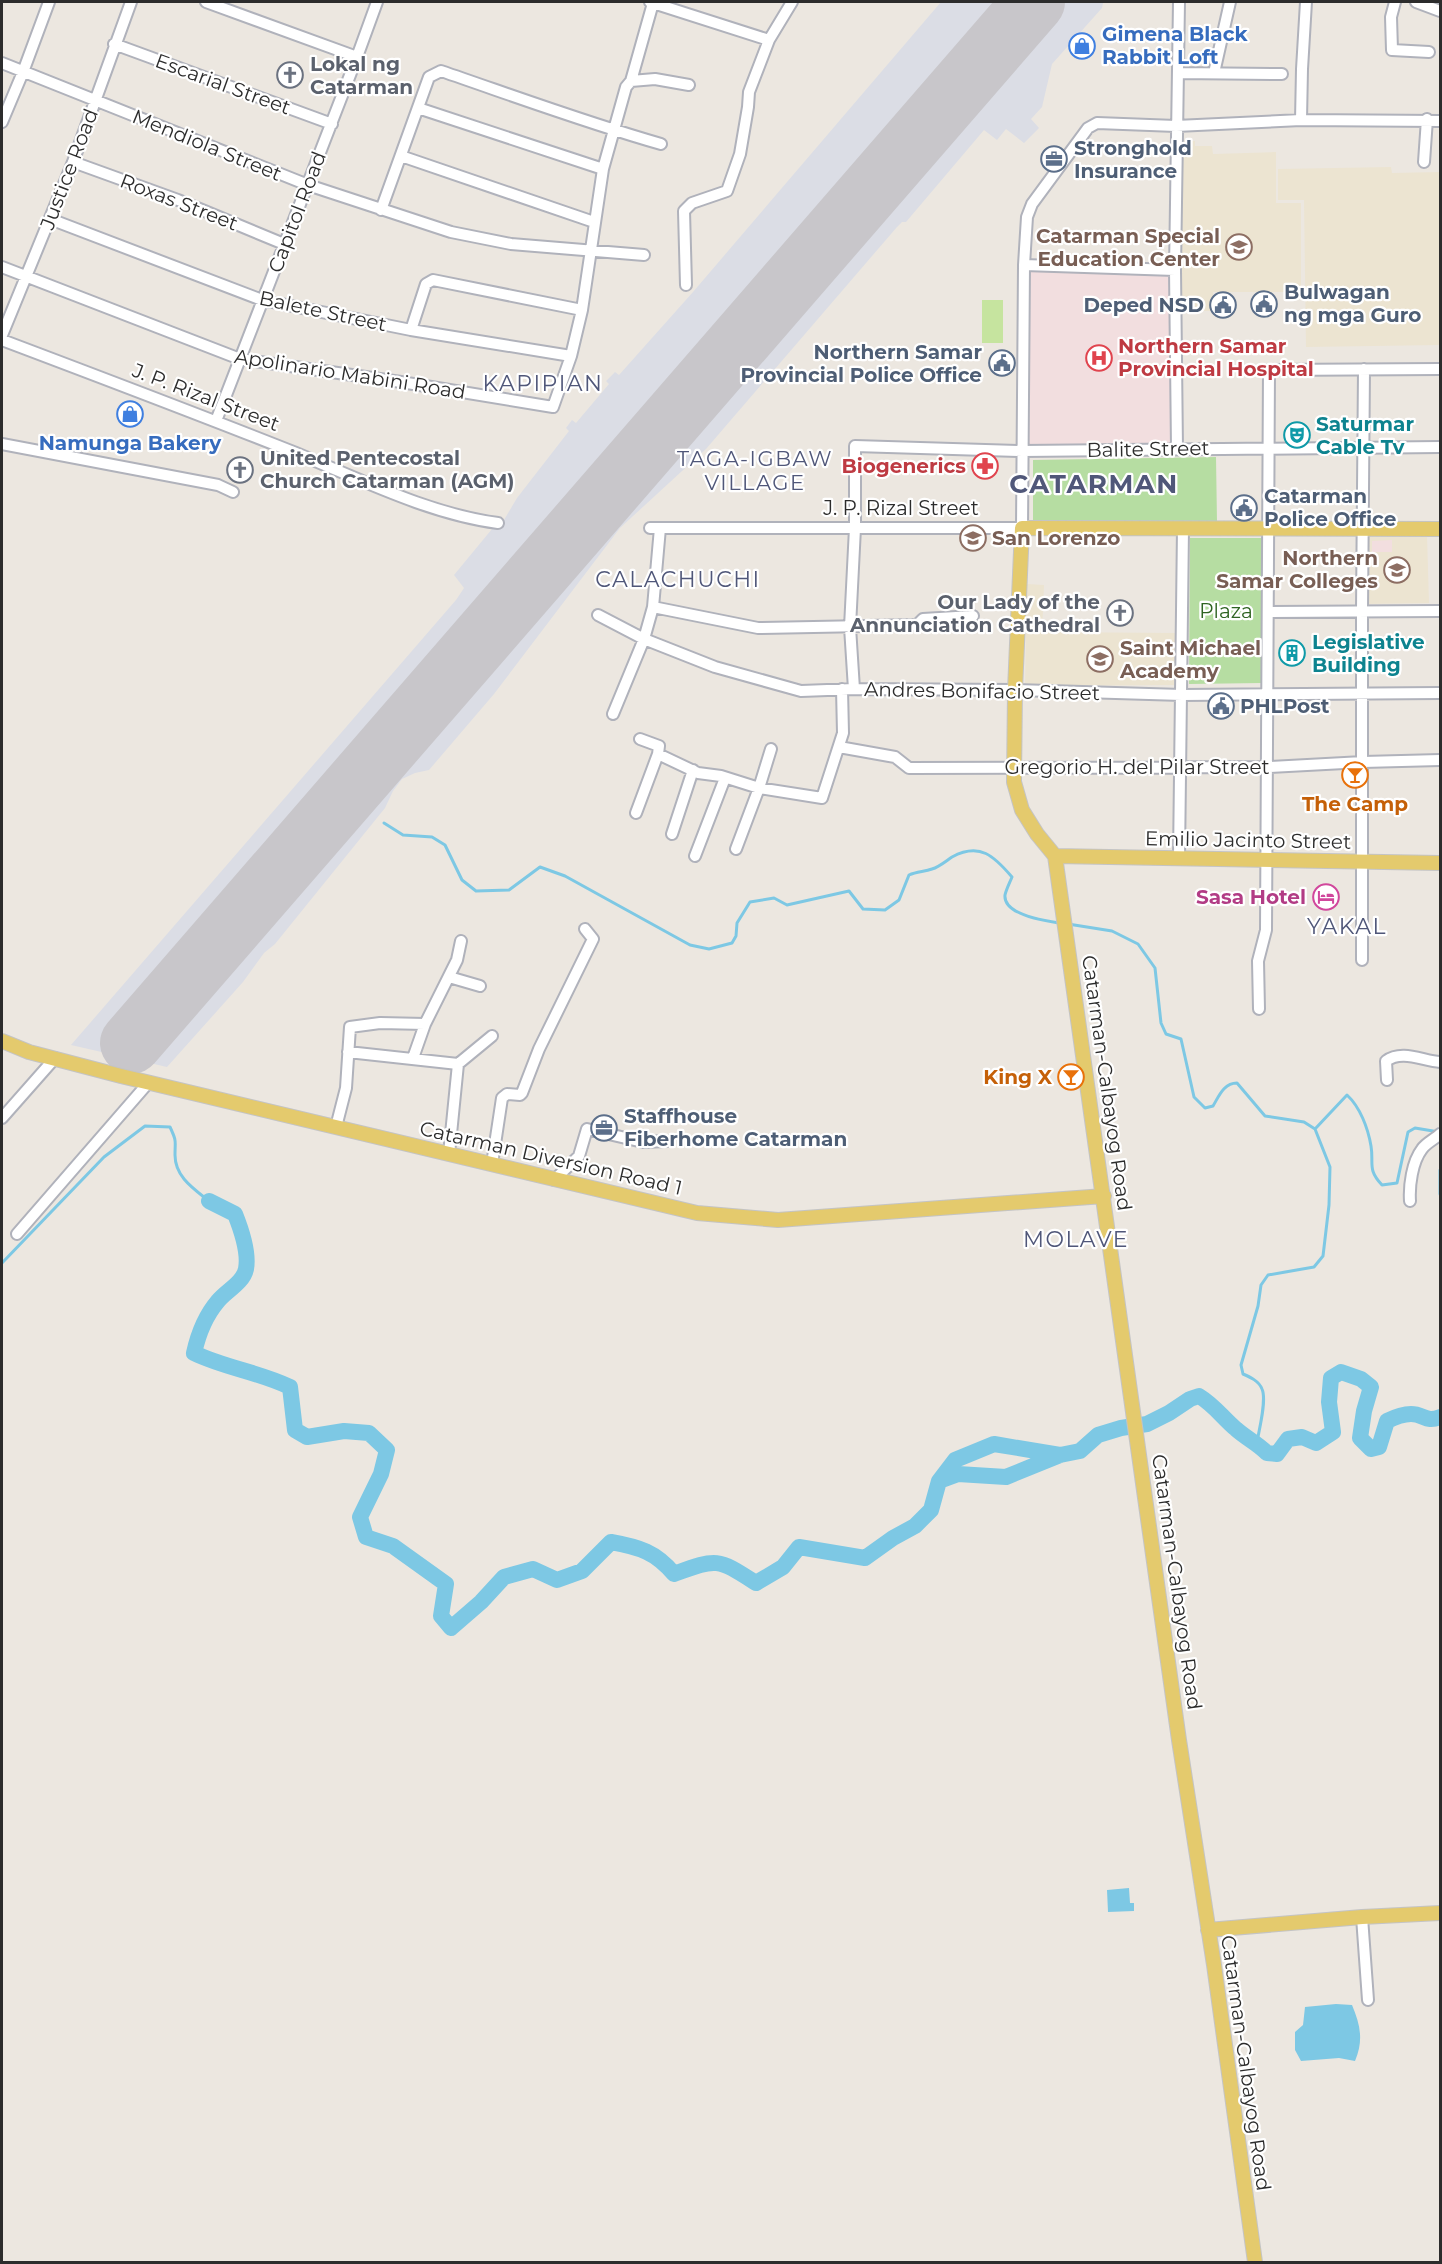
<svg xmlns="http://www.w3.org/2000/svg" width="1442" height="2264" viewBox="0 0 1442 2264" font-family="Montserrat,sans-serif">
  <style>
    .education { fill: #ece4d1 }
    .medical { fill: #f2dedf }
    .airport { fill: #dbdde5 }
    .green { fill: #b6dda2 }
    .pitch { fill: #c6e49f }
    .water { fill: #7dc8e4 }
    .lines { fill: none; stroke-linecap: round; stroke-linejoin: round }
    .stream { stroke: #7dc8e4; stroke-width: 3 }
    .river { stroke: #7dc8e4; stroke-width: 16 }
    .runway { stroke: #c8c6ca; stroke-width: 62 }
    .minor-casing { stroke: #b0b2bb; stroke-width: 14 }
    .major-casing { stroke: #c4c4c4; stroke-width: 16 }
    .minor { stroke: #fff; stroke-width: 10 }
    .major { stroke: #e4ca6d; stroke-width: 14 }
    .labels { text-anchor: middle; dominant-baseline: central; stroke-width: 4.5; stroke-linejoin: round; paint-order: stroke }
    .shop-label { font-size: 20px; font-weight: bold; fill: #366cbe; stroke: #fff; text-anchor: start }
    .worship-label { font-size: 20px; font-weight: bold; fill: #5b616d; stroke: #fff; text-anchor: start }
    .street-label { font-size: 20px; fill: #2c2c2c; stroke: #fff }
    .service-label { font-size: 20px; font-weight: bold; fill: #4e5e75; stroke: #fff; text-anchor: start }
    .education-label { font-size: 20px; font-weight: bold; fill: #785e54; stroke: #fff; text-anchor: end }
    .health-label { font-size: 20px; font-weight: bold; fill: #be3a42; stroke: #fff; text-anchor: start }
    .culture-label { font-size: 20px; font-weight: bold; fill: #0d838f; stroke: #fff; text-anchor: start }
    .park-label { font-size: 20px; fill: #2f6422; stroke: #fff }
    .food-label { font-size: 20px; font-weight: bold; fill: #c56008; stroke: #fff }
    .hotel-label { font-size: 20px; font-weight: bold; fill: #b23c85; stroke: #fff; text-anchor: end }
    .neighbourhood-label { font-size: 21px; letter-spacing: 1.5px; fill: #505779; stroke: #fff }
    .quarter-label { font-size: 22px; letter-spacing: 1.5px; fill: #505779; stroke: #fff }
    .district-label { font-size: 26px; font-weight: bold; letter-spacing: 1.5px; fill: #505779; stroke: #fff }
  </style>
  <rect width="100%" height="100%" fill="#ece7e0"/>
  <path class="education" d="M1177 141H1195V146H1212L1213 154 1276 152V203H1301V292H1213V311H1177Z
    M1391 167 1392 173 1440 172V345L1306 347 1304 200H1278V169Z
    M1427 535 1429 603 1366 604 1365 537Z
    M1027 584 1044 585 1042 632 1175 633 1174 685 1025 686Z"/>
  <path class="medical" d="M1027 269 1169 273 1173 443 1028 445Z
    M1392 540V552H1372V541Z"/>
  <path class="airport" d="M941 2H1101L1103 3 1102 8 1052 64 1042 107 1031 119 1039 128 1024 143 1006 129 997 140 984 130 906 222H902L897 227 706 449 620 528 494 694 429 770 415 773 402 779 393 791 385 808 275 944 264 953 243 982 167 1067 71 1045 456 600 464 588 454 575 492 529 500 526 504 520 517 498 569 431 566 428 572 420 576 423 609 384 606 381 615 372 619 375 693 292Z"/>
  <path class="green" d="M1216 457 1217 522 1033 523V460Z
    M1190 538H1264L1262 683 1189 684Z"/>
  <path class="pitch" d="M982 300H1003V343H982Z"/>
  <path class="water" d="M1129 1888 1130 1903H1134V1911L1108 1912 1107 1890Z
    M1336 2004 1352 2005C1360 2024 1364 2040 1355 2061L1339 2058 1301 2061 1295 2050V2032L1303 2025 1305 2007Z"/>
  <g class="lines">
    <path class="stream" d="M384 823 403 835 432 837 445 845 462 880 476 891 509 890 540 867 565 876 690 945 709 949 732 943 736 936 737 923 750 902 774 898 787 905 849 891 863 909 885 910 899 900 909 875C917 871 924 872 932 869 939 867 946 861 952 857 980 842 994 856 1012 877 1010 882 1006 890 1005 895 1003 915 1045 921 1059 923
      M1068 924 1112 931 1138 944 1155 968 1161 1023 1166 1034 1181 1039 1194 1097 1205 1108 1213 1106C1219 1096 1224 1083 1237 1083L1265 1116 1304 1122 1315 1129 1330 1167 1329 1205 1323 1256 1314 1267 1268 1275 1261 1285 1258 1306 1241 1365 1243 1374C1250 1377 1259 1381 1262 1389 1267 1400 1259 1430 1257 1442
      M1315 1129 1347 1095C1360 1107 1368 1128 1371 1146 1374 1164 1367 1169 1382 1185L1397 1183 1408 1132 1415 1128 1439 1132
      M1440 1170V1194
      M2 1263 104 1157 145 1126 170 1127C177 1142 175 1140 175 1155 175 1177 194 1189 209 1201"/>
    <path class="river" d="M209 1201 235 1214C241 1229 249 1253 246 1269 243 1283 226 1291 218 1301 206 1315 198 1335 194 1353 225 1368 259 1372 290 1387L295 1430 307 1437 344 1431 369 1433 387 1450 381 1474 360 1517 366 1537 393 1546 446 1584 441 1616 451 1628 481 1602 504 1577 533 1569 557 1580 582 1571 611 1542C639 1547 656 1552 674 1574 718 1558 717 1558 756 1583L783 1567 799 1547 865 1558 893 1538 915 1526 931 1510 939 1481 955 1460 994 1444 1060 1455
      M939 1481 958 1474 1006 1477 1060 1455 1080 1451 1098 1435 1121 1428 1147 1424 1169 1413 1190 1399 1199 1396C1214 1405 1223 1418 1236 1429 1246 1438 1257 1443 1267 1453L1277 1454 1288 1439 1302 1437 1316 1443 1333 1432 1329 1402 1331 1378 1341 1372 1361 1379 1371 1387 1364 1411 1360 1438 1371 1449 1379 1447 1387 1421C1393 1418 1404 1414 1411 1414 1424 1414 1426 1423 1440 1417"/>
    <path class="runway" d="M131 1043 1034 2"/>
    <g class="minor-casing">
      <path id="minor" d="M206 2 357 57
        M650 2 769 40
        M1395 2 1391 17 1392 50 1429 52
        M1416 2 1440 11
        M114 44 332 124
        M2 63 308 185 451 232 511 244 644 255
        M1178 73 1282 74
        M1214 73 1230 2
        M631 81 653 3
        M418 108 603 169
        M1301 120 1302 69 1306 2
        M2 122 23 72 49 2
        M401 156 594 222
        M73 162 178 200 284 244
        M1424 162 1427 119
        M381 210 429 77 441 71C514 96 587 123 661 144
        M50 219 262 300 411 330 571 356
        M1024 265 1175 270
        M2 267 240 359 401 382 553 407 571 356 582 310 603 169 626 87 631 81 655 79 689 85
        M686 285 684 211 692 203 727 191 740 154 748 107 749 92 769 40 792 2
        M411 330 426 284 433 280 582 310
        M2 335 73 162 131 2
        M2 340C100 377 198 414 296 453 360 479 429 514 498 523
        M216 421 357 57 377 2
        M2 444 218 485 233 492
        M1177 449 1175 270 1179 2
        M650 528H1022L1024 265 1027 217 1032 204 1088 128 1097 123 1176 126 1301 120 1440 121
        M660 528 653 607 644 639 715 667 801 691 854 689 1015 690 1182 695 1440 693
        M653 607 758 628 917 625 923 619 973 616
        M1269 612 1440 611
        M598 615 644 639 613 714
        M854 689 850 627 855 528V446L1022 451 1440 447
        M640 739 659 746 658 754 698 773 721 776 759 788 822 798 843 733 842 689
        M839 747 895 757 909 768 1268 767 1363 762 1440 760
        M636 813 658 754
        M672 834 693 770
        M736 849 759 788 771 749
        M695 856 725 778
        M1179 858 1183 528
        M1362 960V611L1364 369
        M449 977 480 986
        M1259 1009 1258 961 1266 930 1269 370 1440 369
        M348 1052 458 1064 492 1036
        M413 1058 425 1024
        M1387 1080 1386 1061C1402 1049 1423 1061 1440 1062
        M2 1118 55 1058
        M336 1127 346 1088 350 1027 380 1023 425 1024 457 960 461 941
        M449 1154 458 1064
        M492 1164 502 1098 507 1094 520 1095 522 1093 539 1049 593 939 585 929
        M554 1180 579 1156 587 1129 643 1142 667 1141
        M1410 1201C1409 1186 1412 1162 1422 1149 1426 1143 1435 1139 1440 1134
        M17 1234 149 1082
        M1362 1917 1368 2000"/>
    </g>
    <g class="major-casing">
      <path id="major" d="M1055 856 1440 863
        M2 1041 29 1052 121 1076 697 1213 778 1220 1104 1196
        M1208 1930 1362 1917 1440 1913
        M1255 2262 1214 1965 1179 1740 1055 856 1037 834 1022 810 1014 782 1015 690 1022 528 1440 529"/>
    </g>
    <use href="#minor" class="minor"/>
    <use href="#major" class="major"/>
  </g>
  <defs>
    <g id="shop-ring" transform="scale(1.35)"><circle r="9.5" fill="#fff" stroke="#3f7fe0" stroke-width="1.5"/><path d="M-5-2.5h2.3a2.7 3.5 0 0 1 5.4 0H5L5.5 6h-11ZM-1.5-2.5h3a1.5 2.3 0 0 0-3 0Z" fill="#3f7fe0"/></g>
    <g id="church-ring" transform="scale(1.35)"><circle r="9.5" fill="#fff" stroke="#6b7280" stroke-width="1.5"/><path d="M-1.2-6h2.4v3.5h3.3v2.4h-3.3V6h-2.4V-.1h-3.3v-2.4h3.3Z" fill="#6b7280"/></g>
    <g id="office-ring" transform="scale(1.35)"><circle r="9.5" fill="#fff" stroke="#5c6f8a" stroke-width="1.5"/><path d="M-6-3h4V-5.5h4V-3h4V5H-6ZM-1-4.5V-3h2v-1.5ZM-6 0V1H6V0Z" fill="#5c6f8a"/></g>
    <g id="school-ring" transform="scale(1.35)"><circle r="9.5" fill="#fff" stroke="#8d6e63" stroke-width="1.5"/><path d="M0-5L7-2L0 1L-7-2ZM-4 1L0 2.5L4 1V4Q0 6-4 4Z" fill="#8d6e63"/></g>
    <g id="civic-ring" transform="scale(1.35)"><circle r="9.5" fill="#fff" stroke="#5c6f8a" stroke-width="1.5"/><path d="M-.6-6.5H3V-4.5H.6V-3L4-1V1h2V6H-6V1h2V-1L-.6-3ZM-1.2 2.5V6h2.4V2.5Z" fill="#5c6f8a"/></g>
    <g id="hospital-ring" transform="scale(1.35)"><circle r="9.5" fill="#fff" stroke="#e0444e" stroke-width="1.5"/><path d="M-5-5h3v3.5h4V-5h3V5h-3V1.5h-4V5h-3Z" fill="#e0444e"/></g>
    <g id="theatre-ring" transform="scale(1.35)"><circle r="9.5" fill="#fff" stroke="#0f9aa8" stroke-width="1.5"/><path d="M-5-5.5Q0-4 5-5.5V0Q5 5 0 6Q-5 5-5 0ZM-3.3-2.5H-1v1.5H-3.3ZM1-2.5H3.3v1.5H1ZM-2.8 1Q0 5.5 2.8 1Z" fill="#0f9aa8"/></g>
    <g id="pharmacy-ring" transform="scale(1.35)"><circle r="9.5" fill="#fff" stroke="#e0444e" stroke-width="1.5"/><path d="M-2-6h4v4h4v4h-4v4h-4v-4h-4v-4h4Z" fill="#e0444e"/></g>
    <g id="university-ring" transform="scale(1.35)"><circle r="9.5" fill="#fff" stroke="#8d6e63" stroke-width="1.5"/><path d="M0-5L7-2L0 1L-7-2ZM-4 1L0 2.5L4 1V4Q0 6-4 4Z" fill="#8d6e63"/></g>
    <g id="building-ring" transform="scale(1.35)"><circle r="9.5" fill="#fff" stroke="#0f9aa8" stroke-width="1.5"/><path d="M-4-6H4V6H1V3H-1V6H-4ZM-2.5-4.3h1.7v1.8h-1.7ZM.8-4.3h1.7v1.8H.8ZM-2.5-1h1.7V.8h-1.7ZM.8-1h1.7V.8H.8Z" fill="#0f9aa8"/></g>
    <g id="bar-ring" transform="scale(1.35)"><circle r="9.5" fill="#fff" stroke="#e8710a" stroke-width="1.5"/><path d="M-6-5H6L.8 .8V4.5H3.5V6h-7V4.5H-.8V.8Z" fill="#e8710a"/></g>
    <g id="hotel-ring" transform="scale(1.35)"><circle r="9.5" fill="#fff" stroke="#d1479c" stroke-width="1.5"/><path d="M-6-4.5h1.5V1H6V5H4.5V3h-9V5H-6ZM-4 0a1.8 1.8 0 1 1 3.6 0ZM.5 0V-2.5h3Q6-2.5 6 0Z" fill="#d1479c"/></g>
  </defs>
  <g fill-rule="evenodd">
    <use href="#shop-ring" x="1082" y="46"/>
    <use href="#church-ring" x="290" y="75"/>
    <use href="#office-ring" x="1054" y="159"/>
    <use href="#school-ring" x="1239" y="247"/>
    <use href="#civic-ring" x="1264" y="304"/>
    <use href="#civic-ring" x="1223" y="305"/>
    <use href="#hospital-ring" x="1099" y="358"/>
    <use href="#civic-ring" x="1002" y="363"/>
    <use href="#shop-ring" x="130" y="414"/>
    <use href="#theatre-ring" x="1297" y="435"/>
    <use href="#pharmacy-ring" x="985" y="466"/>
    <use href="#church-ring" x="240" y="470"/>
    <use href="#civic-ring" x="1244" y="508"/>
    <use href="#school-ring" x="973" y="538"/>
    <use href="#university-ring" x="1397" y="570"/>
    <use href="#church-ring" x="1120" y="613"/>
    <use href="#building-ring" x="1292" y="653"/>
    <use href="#school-ring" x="1100" y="659"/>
    <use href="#civic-ring" x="1221" y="706"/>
    <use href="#bar-ring" x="1355" y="775"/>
    <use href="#hotel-ring" x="1326" y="897"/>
    <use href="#bar-ring" x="1071" y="1077"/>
    <use href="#office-ring" x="604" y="1128"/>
  </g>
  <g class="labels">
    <g class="shop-label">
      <text x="1102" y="34">Gimena Black<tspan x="1102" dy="23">Rabbit Loft</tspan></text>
      <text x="130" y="443" text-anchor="middle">Namunga Bakery</text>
    </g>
    <g class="worship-label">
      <text x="310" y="64">Lokal ng<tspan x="310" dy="23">Catarman</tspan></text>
      <text x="260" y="458">United Pentecostal<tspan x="260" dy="23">Church Catarman (AGM)</tspan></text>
      <text x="1100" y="602" text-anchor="end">Our Lady of the<tspan x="1100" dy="23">Annunciation Cathedral</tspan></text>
    </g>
    <g class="street-label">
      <text transform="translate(223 84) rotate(20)">Escarial Street</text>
      <text transform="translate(207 145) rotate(22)">Mendiola Street</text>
      <text transform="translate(69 169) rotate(-69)">Justice Road</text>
      <text transform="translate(179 202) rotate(21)">Roxas Street</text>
      <text transform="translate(297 212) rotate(-69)">Capitol Road</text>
      <text transform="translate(323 311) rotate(12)">Balete Street</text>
      <text transform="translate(350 374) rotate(9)">Apolinario Mabini Road</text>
      <text transform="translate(206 397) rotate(21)">J. P. Rizal Street</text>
      <text transform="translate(1148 449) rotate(-1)">Balite Street</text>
      <text x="901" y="508">J. P. Rizal Street</text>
      <text transform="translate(982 691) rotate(1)">Andres Bonifacio Street</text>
      <text x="1137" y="767">Gregorio H. del Pilar Street</text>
      <text transform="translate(1248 840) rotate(1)">Emilio Jacinto Street</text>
      <text transform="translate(1107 1083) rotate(82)">Catarman-Calbayog Road</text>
      <text transform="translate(551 1158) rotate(13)">Catarman Diversion Road 1</text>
      <text transform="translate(1177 1582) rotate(82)">Catarman-Calbayog Road</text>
      <text transform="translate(1246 2063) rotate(82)">Catarman-Calbayog Road</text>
    </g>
    <g class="service-label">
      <text x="1074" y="148">Stronghold<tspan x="1074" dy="23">Insurance</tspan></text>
      <text x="1284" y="292">Bulwagan<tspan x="1284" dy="23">ng mga Guro</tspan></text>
      <text x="1204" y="305" text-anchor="end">Deped NSD</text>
      <text x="982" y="352" text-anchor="end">Northern Samar<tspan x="982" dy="23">Provincial Police Office</tspan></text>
      <text x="1264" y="496">Catarman<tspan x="1264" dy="23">Police Office</tspan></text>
      <text x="1240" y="706">PHLPost</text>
      <text x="624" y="1116">Staffhouse<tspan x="624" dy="23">Fiberhome Catarman</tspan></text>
    </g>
    <g class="education-label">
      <text x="1220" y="236">Catarman Special<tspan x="1220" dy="23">Education Center</tspan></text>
      <text x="992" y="538" text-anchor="start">San Lorenzo</text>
      <text x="1378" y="558">Northern<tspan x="1378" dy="23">Samar Colleges</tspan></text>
      <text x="1120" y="648" text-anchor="start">Saint Michael<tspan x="1120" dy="23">Academy</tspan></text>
    </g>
    <g class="health-label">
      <text x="1118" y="346">Northern Samar<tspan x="1118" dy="23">Provincial Hospital</tspan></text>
      <text x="966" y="466" text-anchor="end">Biogenerics</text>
    </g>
    <g class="culture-label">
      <text x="1316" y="424">Saturmar<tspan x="1316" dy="23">Cable Tv</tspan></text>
      <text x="1312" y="642">Legislative<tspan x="1312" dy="23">Building</tspan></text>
    </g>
    <g class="park-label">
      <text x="1226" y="611">Plaza</text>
    </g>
    <g class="food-label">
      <text x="1355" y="804">The Camp</text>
      <text x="1052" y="1077" text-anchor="end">King X</text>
    </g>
    <g class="hotel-label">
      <text x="1306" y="897">Sasa Hotel</text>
    </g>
    <g class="neighbourhood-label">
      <text x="755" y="458">TAGA-IGBAW<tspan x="755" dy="24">VILLAGE</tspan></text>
    </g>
    <g class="quarter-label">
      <text x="543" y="383">KAPIPIAN</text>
      <text x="678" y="579">CALACHUCHI</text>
      <text x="1347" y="926">YAKAL</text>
      <text x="1076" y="1239">MOLAVE</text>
    </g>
    <g class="district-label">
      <text x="1094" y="484">CATARMAN</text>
    </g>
  </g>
  <rect width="1442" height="2264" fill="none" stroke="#2c2c2c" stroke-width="6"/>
</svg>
